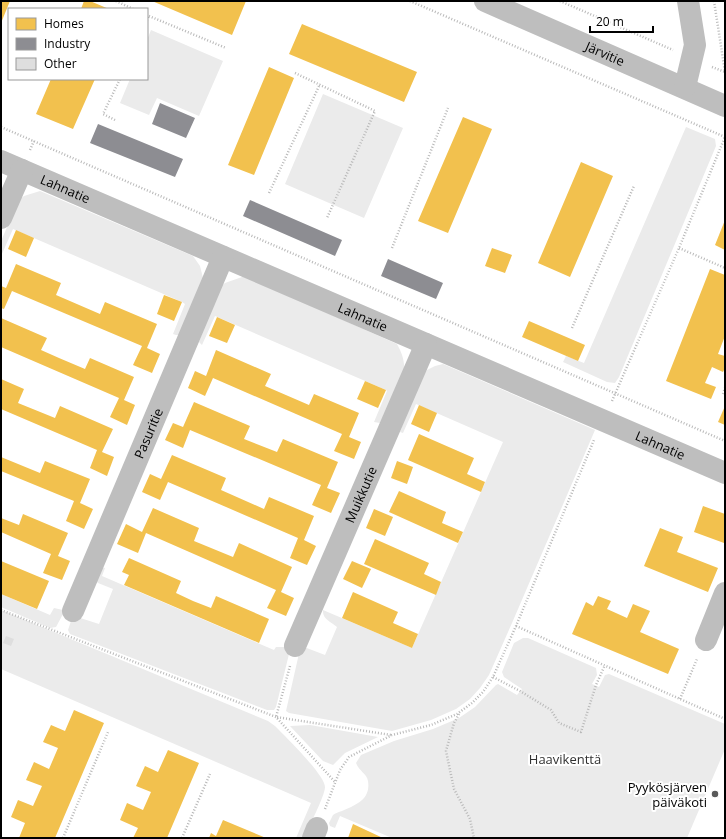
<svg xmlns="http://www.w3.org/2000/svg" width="726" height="839" viewBox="0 0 726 839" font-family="'Open Sans',sans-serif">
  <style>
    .green { fill: #ebebeb }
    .homes { fill: #f2c14e }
    .industry { fill: #8d8d92 }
    .building { fill: #dedede }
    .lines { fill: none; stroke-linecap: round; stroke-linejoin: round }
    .path { stroke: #b9b9b9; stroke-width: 2.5; stroke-dasharray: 1 2; stroke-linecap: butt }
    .minor { stroke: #bebebe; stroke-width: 22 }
    .poi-dot { fill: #595959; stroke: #fff; stroke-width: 1.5 }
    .labels { text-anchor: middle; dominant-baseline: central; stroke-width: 4; stroke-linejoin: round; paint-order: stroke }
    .street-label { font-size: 13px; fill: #000; stroke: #fff }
    .park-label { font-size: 13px; fill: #313131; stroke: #fff }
    .poi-label { font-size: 13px; fill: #000; stroke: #fff; text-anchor: end }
  </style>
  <rect width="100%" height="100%" fill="#fff"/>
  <path class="green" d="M151 30 223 61 199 116 157 98 149 115 120 103 130 79H147V40Z
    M323 94 403 128 364 218 285 184Z
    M686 127 715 139 716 146 619 377 615 383 607 382 563 362 566 356 584 363Z
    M40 191 193 256 200 266 203 278 179 335H176L173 334 185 304 182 302 13 229 1 256V241L19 200 24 196Z
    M242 277H246L397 344C402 353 405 361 404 372L380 423 374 422 387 391 386 390 215 316 202 345 199 342 219 288 225 283Z
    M443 364 595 430 512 623 489 675 480 688 470 699 456 709 431 720 392 731 289 713 286 711 300 649 304 647 325 655 337 627C331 622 322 619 323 610L412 648 503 442 416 404 403 433 400 432 419 378 427 370 435 366Z
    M101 567 105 568 102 576 274 650 276 647H287L290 650 276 707 274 710H267L70 634 68 630 72 618 74 616 99 624 113 589 98 583 96 581Z
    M1 594 50 615 54 608 63 610V614L56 627 50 628 1 607Z
    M1 610 268 721 275 726C285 736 325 775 325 787 325 796 308 828 304 838H296L311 803 1 669Z
    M523 638H528L596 668 597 675 592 684 599 687 605 675 609 674 725 724V749L687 838H392L340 816 335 828 330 826 329 823C330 821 332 817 333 815 335 813 339 812 342 811 355 805 371 800 368 781 367 774 359 771 356 763L361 755 394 741 433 729 459 718 475 707 496 685 498 684 517 695 522 689 504 677 502 672 514 643Z
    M310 725 378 737 345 753 333 765 323 761 290 726Z"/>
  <path class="homes" d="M1 1H10L1 23Z
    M84 1H90L109 9H81Z
    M152 1H246L232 35Z
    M302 24 417 72 404 102 289 54Z
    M269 67 294 78 254 175 228 165Z
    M51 79H95L73 129 36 114Z
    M463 117 492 129 448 233 418 221Z
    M581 162 613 176 570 277 538 263Z
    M725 220V250L715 245Z
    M16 230 34 238 26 257 8 249Z
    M492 248 512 255 505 273 485 266Z
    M16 264 61 283 56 295 100 314 105 302 157 324 147 348 160 354 152 373 133 365 142 346 12 291 4 309 1 308V286L6 288Z
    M710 269 725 275V336L718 354 725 356V368L723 372 712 367 705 383 716 387 711 399 666 381Z
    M164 295 182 302 174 321 157 314Z
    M217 317 235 325 227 343 209 336Z
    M1 318 47 338 41 350 59 358 85 369 90 358 134 377 124 400 135 405 127 425 110 417 119 398 1 347Z
    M529 321 585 345 578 361 522 337Z
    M216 350 271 374 265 386 309 405 314 394 359 413 349 437 361 442 354 459 334 451 342 434 213 378 205 396 188 388 195 371 206 376Z
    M1 379 24 389 18 403 55 418 60 406 113 429 102 452 114 457 107 476 90 468 97 450 1 409Z
    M365 381 386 390 378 408 357 399Z
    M194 402 250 426 244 439 277 452 283 439 338 462 327 488 340 493 331 513 312 505 321 485 190 430 183 448 165 440 173 423 183 427Z
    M419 405 437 413 429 432 411 424Z
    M725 406V425L718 422Z
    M419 434 474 458 467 474 485 482 481 492 408 460Z
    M172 455 226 478 221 490 264 509 269 497 314 516 304 540 316 546 307 565 290 558 298 538 168 482 160 500 142 492 150 474 161 479Z
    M1 457 40 473 45 461 90 479 80 503 93 509 84 529 66 521 74 501 1 471Z
    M397 461 413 467 407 484 391 478Z
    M399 491 446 512 442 523 463 532 458 543 389 512Z
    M703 506 725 514 724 543 694 532Z
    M153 508 199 528 194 541 233 557 239 543 292 567 281 592 294 598 286 616 267 608 276 590 146 533 138 553 117 544 126 524 142 532Z
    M374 509 393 517 385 536 366 528Z
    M23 514 68 533 58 556 70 561 62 580 43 573 51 554 1 532V518L19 525Z
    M660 528 683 537 677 552 718 568 708 592 644 566Z
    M375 539 429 563 424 574 441 582 436 595 364 564Z
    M129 558 181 581 176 593 193 601 211 608 216 596 269 619 259 643 124 585 129 575 122 572Z
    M1 561 49 581 37 609 1 594Z
    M352 561 371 569 362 588 343 579Z
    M353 592 398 612 393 623 418 634 412 648 342 618Z
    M598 596 611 601 607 609 627 618 633 604 650 611 640 632 679 649 668 674 572 634 586 602 593 606Z
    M74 710 104 723 55 838H19L25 823 11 817 18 800 33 806 42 786 26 780 34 762 49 769 58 748 43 742 51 725 65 731Z
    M168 750 199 763 167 838H133L138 828 120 820 127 803 143 810 151 792 136 786 145 766 158 772Z
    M223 820 266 838H209L211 833 216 836Z
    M353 824 383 838H348Z"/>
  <path class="industry" d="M160 103 195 118 186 138 152 124Z
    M98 124 183 159 175 177 90 143Z
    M250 200 342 240 335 256 243 216Z
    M388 259 443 283 436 299 381 276Z"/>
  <path class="building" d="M6 636 14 639 11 646 3 643Z"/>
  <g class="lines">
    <path class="path" d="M116 1 133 9
      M410 1 725 137
      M560 1 673 50
      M714 1 725 72
      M147 16H149L147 20
      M149 16 226 48
      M712 67 725 72
      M295 73 375 111 327 218
      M115 120 103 114 120 79
      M1 127 725 441
      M30 150 34 141
      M269 193 320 84
      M392 248 448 108
      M679 248 725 268
      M572 328 634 186
      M723 394 725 388
      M612 401 679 248 725 137
      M1 610 276 717 335 782
      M516 626 725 719
      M290 666 276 717 391 735
      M493 677 520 691 551 710 559 723 581 732 596 685 605 665
      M680 699 697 659
      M459 714 454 723 446 751 454 789 470 819 474 838
      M325 809 340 770 349 757 392 735 431 725 457 714 472 703 483 692 493 677 516 626 594 440
      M63 838 108 732
      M182 838 210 774"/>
    <g class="minor">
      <path id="s1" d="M485 1 725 106"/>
      <path d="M685 87 695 45 688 1"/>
      <path id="s2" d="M1 161 725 473"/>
      <path d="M1 218 22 170"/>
      <path id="s3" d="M73 611 223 257"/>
      <path d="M706 640 725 593"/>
      <path id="s4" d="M295 646 426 344"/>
      <path d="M313 838 317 828"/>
    </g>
  </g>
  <circle class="poi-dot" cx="715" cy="794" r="4"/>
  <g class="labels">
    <g class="street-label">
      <text stroke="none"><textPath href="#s1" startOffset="131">Järvitie</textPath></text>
      <text stroke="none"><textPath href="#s2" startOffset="70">Lahnatie</textPath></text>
      <text stroke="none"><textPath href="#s2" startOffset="394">Lahnatie</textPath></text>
      <text stroke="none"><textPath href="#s3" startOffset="193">Pasuritie</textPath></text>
      <text stroke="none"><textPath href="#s2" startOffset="718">Lahnatie</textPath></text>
      <text stroke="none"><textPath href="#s4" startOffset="165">Muikkutie</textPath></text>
    </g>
    <g class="park-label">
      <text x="565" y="759">Haavikenttä</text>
    </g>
    <g class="poi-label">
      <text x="707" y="787">Pyykösjärven<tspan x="707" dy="15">päiväkoti</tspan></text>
    </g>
  </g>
  <rect width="726" height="839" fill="none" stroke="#000000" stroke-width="4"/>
  <rect x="8" y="8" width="140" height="72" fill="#ffffff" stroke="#999999"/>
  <rect x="16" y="18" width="20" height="12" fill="#f2c14e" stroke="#999999"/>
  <text x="44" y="28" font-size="12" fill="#000000">Homes</text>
  <rect x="16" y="38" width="20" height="12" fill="#8d8d92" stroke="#999999"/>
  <text x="44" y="48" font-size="12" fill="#000000">Industry</text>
  <rect x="16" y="58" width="20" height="12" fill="#dedede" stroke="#999999"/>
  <text x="44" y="68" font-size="12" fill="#000000">Other</text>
  <path d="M590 26v6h63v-6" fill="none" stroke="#000000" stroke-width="2"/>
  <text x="596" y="26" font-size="12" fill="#000000" stroke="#ffffff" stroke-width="3" paint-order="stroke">20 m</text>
</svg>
